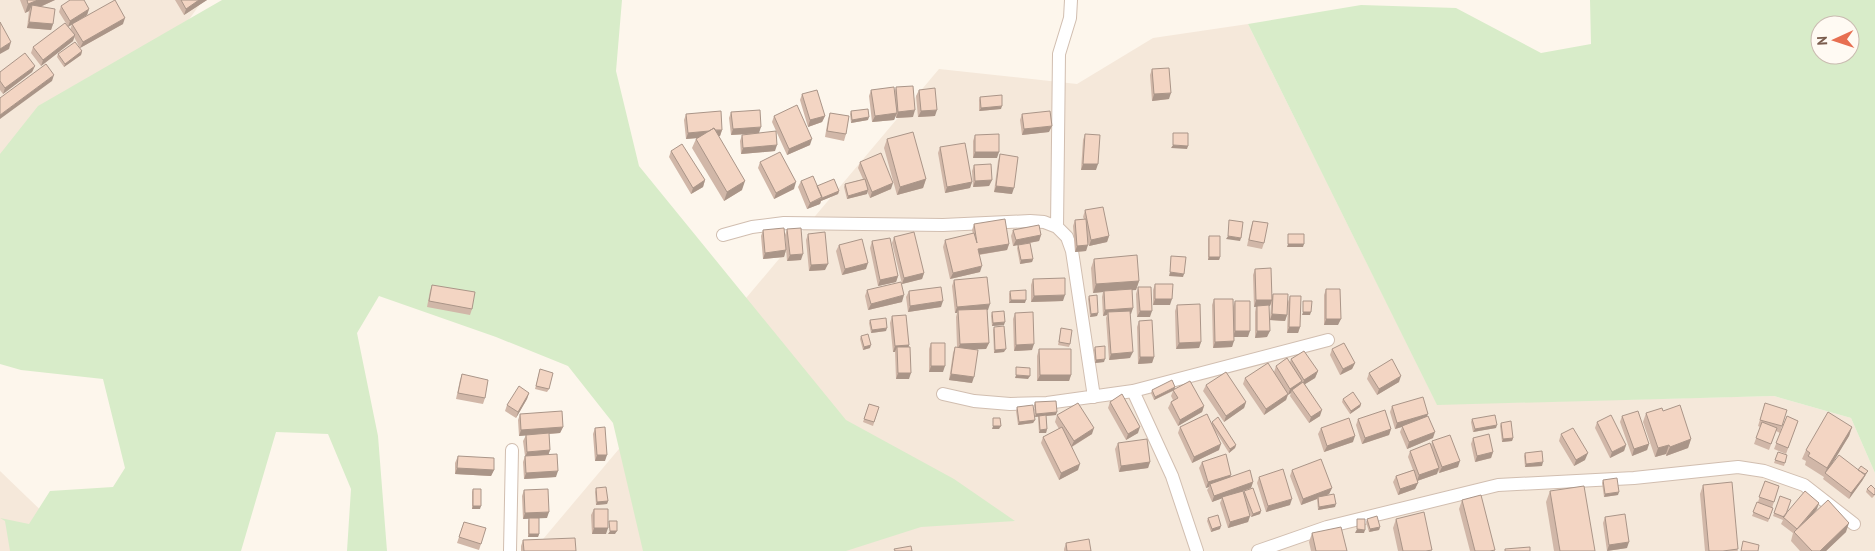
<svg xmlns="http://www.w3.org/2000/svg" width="1875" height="551" viewBox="0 0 1875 551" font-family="'PT Sans',sans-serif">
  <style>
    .residential { fill: #f5e8da }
    .green { fill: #d8ecc9; fill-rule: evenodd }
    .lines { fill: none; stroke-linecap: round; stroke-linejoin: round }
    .street-casing { stroke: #d1beb0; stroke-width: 14 }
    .street { stroke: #fff; stroke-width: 12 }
    .wall { fill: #d1b7a8 }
    .shaded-wall { fill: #aa9588 }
    .building { fill: #f3d5c3; stroke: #aa9588 }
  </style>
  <rect width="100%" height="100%" fill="#fdf6ec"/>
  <path class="residential" d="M0 0H203L0 282Z
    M1248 24 1437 404 1774 396 1851 418 1875 473V551H533L939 69 1077 84 1153 38Z
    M0 471 83 551H0Z"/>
  <path class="green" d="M222 0H622L616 71 639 166 846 420 954 479 1015 521 921 527 846 551H643L613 423 568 366 496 337 379 296 357 333 378 436 387 551H347L351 489 328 434 276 432 241 551H10L5 521 0 518 29 524 50 491 113 487 125 468 103 379 21 370 0 364V154L38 106Z
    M1590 0H1875V473L1851 418 1774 396 1437 405 1248 24 1361 5 1456 8 1541 53 1591 44ZM1820 25H1850V55H1820Z"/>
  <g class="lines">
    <g class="street-casing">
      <path id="street" d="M1057 227 1059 54 1070 18 1071 0
        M723 235 752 227 784 223 943 225 1030 221 1044 222 1057 227 1067 237 1072 251 1094 397
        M1133 391 1172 476 1197 551
        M943 394 974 401 1010 404 1047 403 1133 391 1328 340
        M510 551 512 450
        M1258 551 1327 527 1498 485 1634 478 1738 467 1764 471 1804 485 1854 524"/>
    </g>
    <use href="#street" class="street"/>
  </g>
  <path class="wall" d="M20 0H55L40 7 53 24 51 30 27 28 29 11 25 13Z
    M175 0H207L184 15Z
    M61 6 89 9 87 15 68 27 70 30 72 24H123L80 48 74 37 73 41 41 66 31 53 33 47 67 25 59 12Z
    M82 51 81 55 64 67 57 57 58 54Z
    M35 66 32 72 3 94 0 90V72Z
    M1152 69 1169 99 1152 101 1150 75Z
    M896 87 913 117 896 118V115L894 120 872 122 869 96 871 90 894 93Z
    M919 90 935 116 918 117 916 96Z
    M802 94 825 116 822 122 808 127 800 100Z
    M980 97 1001 109 979 111V100Z
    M851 111 868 120 851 123 850 114Z
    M731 112 759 133 775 151 741 154 740 141 742 135 750 134 731 135 729 118Z
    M830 113 846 134 844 141 825 137 828 119Z
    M686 114 722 130 720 136H718L742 190 724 201 692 148 696 139 698 138 686 139 684 120Z
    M1022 114 1049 132 1022 135 1020 120Z
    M774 116 810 145 787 155 772 122Z
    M1085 134 1096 170H1081L1083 140Z
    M975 135 997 158H973V141Z
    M887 139 926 179 923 188 897 195 884 148Z
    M940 147 972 182 970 188 945 193 938 153Z
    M671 151 705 180 703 187 691 194 669 157Z
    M1000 154 1012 194 994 192 998 161Z
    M760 162 794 189 774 199 758 168Z
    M860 162 891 189 870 198 867 191V194L847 199 844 187 845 184 863 179 858 168Z
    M974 165 992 180 989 186 973 187 972 171Z
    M801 181 817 186 839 191 838 194 821 201 820 204 807 209 798 187Z
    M1085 210 1109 236 1107 242 1089 246 1088 242 1086 251 1075 252 1073 226 1075 220 1084 219 1083 217Z
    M1253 221 1264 243 1262 249 1247 246 1251 227Z
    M974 224 1009 244 1007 250 979 255 980 272 950 279 943 247 945 240 973 234 972 230Z
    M787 229 801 260 787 261 785 235Z
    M763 230 786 250 784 257 763 259 761 236Z
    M1013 230 1041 235 1039 241 1013 246 1011 236Z
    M808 234 825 270 809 271 806 240Z
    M1209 236 1220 257 1219 260H1208V239Z
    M894 237 924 273 922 279 902 284 892 243Z
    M872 241 898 276 896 282 878 286 870 248Z
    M839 245 866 269 842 275 836 251Z
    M1018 245 1033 259 1032 262 1020 264 1017 248Z
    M1094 259 1139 281 1136 290H1132L1133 308 1130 314V358L1109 360 1106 318 1107 315 1103 316 1102 297 1103 292 1093 293 1091 268Z
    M1255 269 1272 297 1273 294 1287 315 1285 321 1270 320 1271 304 1269 306 1267 337 1255 338V312L1256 306 1254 307 1253 275Z
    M1033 279 1063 301 1031 302V285Z
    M954 280 988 310H987L989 343 986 349H973L972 383 949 380 953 353 955 347H957L956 317 957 313H955L952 286Z
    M1155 284 1170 305H1153V290Z
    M432 285 472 309 470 315 427 307 430 291Z
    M1138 287 1150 317H1137L1136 294Z
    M1326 289 1338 325H1324V295Z
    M867 290 902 302 868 310 865 296Z
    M909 291 941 307 908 312 906 297Z
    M1010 291 1025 303H1009V294Z
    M1089 296 1098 313 1097 316 1090 317 1088 299Z
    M1290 296 1300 327 1298 333H1287L1288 302Z
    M1214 299 1233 323V307L1235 301 1248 337H1234L1232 347 1213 348 1212 305Z
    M1177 305 1201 342 1199 348 1176 349 1175 311Z
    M992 312 1004 325 992 326 991 316Z
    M1015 313 1032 350 1014 351 1013 319Z
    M892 316 909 345V379H896L895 352H893L890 323Z
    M870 320 886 331 871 333 869 323Z
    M1139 321 1154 357 1152 363 1138 364 1137 327Z
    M994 327 1004 352 994 353 993 330Z
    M1061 328 1070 344 1069 347 1058 345Z
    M861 336 870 348 863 350 860 339Z
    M931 343 943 372H929V349Z
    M1095 347 1104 362 1095 363 1094 350Z
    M1039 349 1071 375 1069 381H1037V356Z
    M1332 349 1355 363 1352 369 1340 375 1330 355Z
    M1291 359 1318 371 1315 378 1305 384 1320 416 1309 423 1290 396 1291 393 1288 395 1286 400 1264 415 1243 384 1245 378 1274 372 1276 366 1290 362Z
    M540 369 549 389 547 392 535 389Z
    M1369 373 1399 382 1377 395 1367 379Z
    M462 374 485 398 483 404 456 399 460 380Z
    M1206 385 1246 402 1244 408 1224 422 1203 391Z
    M1175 387V389L1204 406 1202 412 1178 426 1168 408 1171 402 1173 400 1171 396 1173 391 1154 400 1151 393 1152 390Z
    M529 393 527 399 516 418 505 411 507 405Z
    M1343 399 1361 404 1360 407 1350 414 1342 402Z
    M1035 402 1056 415 1046 416 1047 429 1046 433H1039L1038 419V416L1035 417 1034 405Z
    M1110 402 1138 433 1126 440 1108 408Z
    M1765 403 1782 426 1780 433 1776 431 1769 450 1754 444 1760 427 1758 426Z
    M869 404 879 407 873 426 863 422Z
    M1392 406 1427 417 1433 438 1407 449 1400 432 1402 427 1395 429 1390 412Z
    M1017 407 1035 420 1033 423 1018 425 1016 411Z
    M1663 411 1691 439 1688 448 1666 456V454L1655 457 1643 422 1646 413Z
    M520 414 563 427 560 433 549 434 550 450 548 455 556 477 524 479 523 462 525 456 523 441 526 435 519 436 518 420Z
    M1057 415 1092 434 1072 447 1078 470 1059 480 1041 443 1043 437 1059 429 1055 422Z
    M1622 416 1649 444 1647 450 1632 456 1620 422Z
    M1787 416 1798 421 1786 454 1774 449Z
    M1358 419 1391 429 1389 435 1362 444 1356 425Z
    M1472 419 1496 428 1473 432 1471 422Z
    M1212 422 1236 445 1235 448 1229 453 1216 432 1219 450 1192 463 1178 433 1180 427 1212 423Z
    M1597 422 1626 445 1624 451 1610 458 1595 428Z
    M1501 423 1513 438 1512 441 1502 442 1500 426Z
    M1852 427 1849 436 1830 466 1868 471 1862 481 1849 499 1823 479 1824 477 1805 465 1806 461 1802 459 1806 450Z
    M595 428 605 461H595L593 434Z
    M1321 428 1353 442 1324 452 1318 434Z
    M1561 434 1585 460 1574 466 1559 441Z
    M1473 438 1493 452 1491 458 1475 462 1471 444Z
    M1432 441 1458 467 1439 473 1438 470 1437 474 1417 481 1415 489 1398 495 1393 482 1396 476 1413 470 1408 457 1410 451 1431 446Z
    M1118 443 1150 462 1148 468 1119 472 1115 449Z
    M1778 452 1787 455 1784 466 1774 463Z
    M1525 453 1542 466 1525 467 1524 456Z
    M458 456 494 470 491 476 455 474V463Z
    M1202 462 1231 477 1253 482 1251 488 1243 491V494L1244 491 1261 511 1260 514 1251 517 1245 499 1250 516 1248 522 1228 528 1220 503 1222 498 1212 502 1207 490 1209 487 1206 488 1199 468Z
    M1292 470 1332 488 1329 494 1327 495 1335 507 1318 510 1317 499 1301 505 1290 476Z
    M1259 477 1290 505 1266 512 1257 483Z
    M1603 480 1618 495 1604 497 1602 483Z
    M1765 481 1779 486 1772 508H1773L1768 522 1752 516 1758 502Z
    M1703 485 1738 551H1705L1700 494Z
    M596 488 608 501 607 504 596 505 595 492Z
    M473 489 480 509H472V492Z
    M1867 489 1875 495 1872 498 1866 492Z
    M524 490 547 518H535L539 534 538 537H528V521L529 518 523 519 522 496Z
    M1550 491 1595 551H1554L1546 502Z
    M1780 496 1786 514 1817 509 1813 514 1846 532 1826 551H1800L1791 541 1793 533 1781 524 1783 520 1773 516Z
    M1462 500 1495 551H1470L1459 509Z
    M594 509 606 534H592L591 515Z
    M1605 517 1627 548 1607 551 1603 523Z
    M1208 518 1220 529 1211 532 1207 521Z
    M1367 519 1380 527 1379 530 1369 532 1366 522Z
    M1396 519 1432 551H1398L1393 528Z
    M464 522 481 544 479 550 457 543Z
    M1312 533 1347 551H1311L1309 542Z
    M523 540 576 551H521V546Z
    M1066 543 1091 551H1064V549Z"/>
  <path class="shaded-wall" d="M38 0H55L31 11 32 5 29 11 25 13 28 4Z
    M199 0H207L184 15 186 9Z
    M89 9 87 15 68 27 70 21Z
    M125 18 123 24 80 48 83 42Z
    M29 22 53 24 51 30 27 28Z
    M75 35 73 41 41 66 43 60Z
    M11 42 9 49 0 54V49Z
    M82 51 81 55 64 67 65 64Z
    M35 66 32 72 3 94 5 88Z
    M54 75 52 81 0 119V115Z
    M1171 93 1169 99 1152 101 1154 94Z
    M1002 106 1001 109 979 111 981 108Z
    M915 110 913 117 896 118 898 112Z
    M937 110 935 116 918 117 921 111Z
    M897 113 894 120 872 122 875 116Z
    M825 116 822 122 808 127 810 120Z
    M869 117 868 120 851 123 852 120Z
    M1052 126 1049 132 1022 135 1024 129Z
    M761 127 759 133 731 135 733 129Z
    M722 130 720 136 686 139 688 133Z
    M812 139 810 145 787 155 789 149Z
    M777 145 775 151 741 154 743 148Z
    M1173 145 1188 146 1187 149 1171 148Z
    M975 152H999L997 158H973Z
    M1083 164H1098L1096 170H1081Z
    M926 179 923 188 897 195 900 187Z
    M705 180 703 187 691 194 693 188Z
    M992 180 989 186 973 187 975 181Z
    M745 181 742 190 724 201 727 192Z
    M796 182 794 189 774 199 776 193Z
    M972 182 970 188 945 193 947 187Z
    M893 183 891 189 870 198 872 192Z
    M996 186 1014 188 1012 194 994 192Z
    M868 190 867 194 847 199 848 196Z
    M839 191 838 194 821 201 820 204 807 209 810 203Z
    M1041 235 1039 241 1013 246 1016 240Z
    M1109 236 1107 242 1089 246 1091 240Z
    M1228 236 1241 238 1240 241 1226 239Z
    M1009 244 1007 250 976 255 978 249Z
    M1288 244H1304L1303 247H1287Z
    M1088 245 1086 251 1075 252 1077 246Z
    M786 250 784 257 763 259 765 253Z
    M803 254 801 260 787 261 790 255Z
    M1209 257H1220L1219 260H1208Z
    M1033 259 1032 262 1020 264 1021 260Z
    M868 263 866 269 842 275 845 269Z
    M828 264 825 270 809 271 811 265Z
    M982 266 980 272 950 279 953 273Z
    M1170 272 1184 274 1183 277 1169 276Z
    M924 273 922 279 902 284 904 278Z
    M898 276 896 282 878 286 880 280Z
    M1139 281 1136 290 1104 292V291L1103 292 1093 293 1096 284Z
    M904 295 902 302 868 310 871 304Z
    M1065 295 1063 301 1031 302 1034 296Z
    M1155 299H1172L1170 305H1153Z
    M1011 300H1026L1025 303H1009Z
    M1256 300H1272L1270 306 1254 307Z
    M943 301 941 307 908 312 910 306Z
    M990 304 988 310 958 313V310L957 313H955L957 307Z
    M1133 308 1131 314 1108 315V312L1107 315 1103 316 1105 310Z
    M1140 311H1152L1150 317H1137Z
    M1303 312H1311L1310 315H1302Z
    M1098 313 1097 316 1090 317 1091 314Z
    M1272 314 1287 315 1285 321 1270 320Z
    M1326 319H1341L1338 325H1324Z
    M1005 322 1004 325 992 326 993 323Z
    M1289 327H1300L1298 333H1287Z
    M887 328 886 331 871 333 872 330Z
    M1235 331H1250L1248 337H1233Z
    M1257 331H1270L1267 337 1255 338Z
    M1234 341 1232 347 1213 348 1215 342Z
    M1201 342 1199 348 1176 349 1179 343Z
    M989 343 986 349 957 350 960 344Z
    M1034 344 1032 350 1014 351 1016 345Z
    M871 345 870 348 863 350 864 347Z
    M909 345 907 351 897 347 895 352H893L895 346Z
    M1006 349 1004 352 994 353 995 350Z
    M1133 352 1130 358 1109 360 1111 354Z
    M1140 357H1154L1152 363 1138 364Z
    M1105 359 1104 362 1095 363 1096 360Z
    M1355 363 1352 369 1340 375 1343 369Z
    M931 366H945L943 372H929Z
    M1318 371 1315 378 1302 386 1304 380Z
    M898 373H911L909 379H896Z
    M951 374 974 377 972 383 949 380Z
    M1016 375 1030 376 1028 379 1015 378Z
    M1040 375H1071L1069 381H1037Z
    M1401 376 1399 382 1377 395 1379 389Z
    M1302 381 1300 387 1292 390 1291 393 1288 395 1290 389Z
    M1175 387 1174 390 1154 400 1155 397Z
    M529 393 527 399 516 418 518 412Z
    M1288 394 1286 400 1264 415 1266 409Z
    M1246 402 1244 408 1224 422 1226 416Z
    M1361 404 1360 407 1350 414 1351 411Z
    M1204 406 1202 412 1178 426 1180 420Z
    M1322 410 1320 416 1309 423 1311 417Z
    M1057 412 1056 415 1035 417 1036 414Z
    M1428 414 1425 420 1395 429 1397 423Z
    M1035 420 1033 423 1018 425 1019 422Z
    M1497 425 1496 428 1473 432 1475 429Z
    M993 426H1001L999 429H992Z
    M563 427 560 433 519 436 521 430Z
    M1140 427 1138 433 1126 440 1128 434Z
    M1852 427 1849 436 1826 474 1825 473 1827 468Z
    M1094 428 1092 434 1071 447 1074 441Z
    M1047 429 1046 433H1039L1040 430Z
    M1391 429 1389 435 1362 444 1365 438Z
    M1435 432 1433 438 1407 449 1409 442Z
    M1355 436 1353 442 1324 452 1327 446Z
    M1513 438 1512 441 1502 442 1503 439Z
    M1691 439 1688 448 1666 456 1670 447Z
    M1221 444 1219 450 1192 463 1194 457Z
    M1649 444 1647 450 1632 456 1634 449Z
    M1236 445 1235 448 1229 453 1230 449Z
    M1626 445 1624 451 1610 458 1612 452Z
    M1669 445 1666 454 1655 457 1658 448Z
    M550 450 548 456 525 458 527 452Z
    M1493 452 1491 458 1475 462 1477 456Z
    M1588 453 1585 460 1574 466 1576 460Z
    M597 455H607L605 461H595Z
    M1460 461 1458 467 1439 473 1442 467Z
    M1150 462 1148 468 1119 472 1121 466Z
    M1543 462 1542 466 1525 467 1526 464Z
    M1080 464 1078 470 1059 480 1061 473Z
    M457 468 494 470 491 476 455 474Z
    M1439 468 1437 474 1417 481 1419 475Z
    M558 471 556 477 524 479 526 473Z
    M1868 471 1862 481 1849 499 1851 493Z
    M1231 475 1229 481 1210 484 1209 487 1206 488 1208 482Z
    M1253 482 1251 488 1212 502 1214 496Z
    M1418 483 1415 489 1398 495 1400 489Z
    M1332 488 1329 494 1318 499V497L1317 499 1301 505 1303 499Z
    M1619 492 1618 495 1604 497 1605 494Z
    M1292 499 1290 505 1266 512 1268 506Z
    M608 501 607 504 596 505 597 502Z
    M1819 503 1817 509 1795 535 1798 529Z
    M1336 504 1335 507 1318 510 1319 507Z
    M473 506H481L480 509H472Z
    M1261 511 1260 514 1251 517 1253 514Z
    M549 512 547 518 523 519 525 513Z
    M1250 516 1248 522 1228 528 1230 522Z
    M1849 523 1846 532 1826 551H1820Z
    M1221 526 1220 529 1211 532 1212 529Z
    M1380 527 1379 530 1369 532 1370 529Z
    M594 528H608L606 534H592Z
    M1357 529 1365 530 1364 533H1355Z
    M610 531H617L615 534H608Z
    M529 534H539L538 537H528Z
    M1629 542 1627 548 1607 551 1609 545Z"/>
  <path class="building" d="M27 0H38L28 4Z
    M70 0H84L89 9 70 21 61 6Z
    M115 0 125 18 83 42 72 24Z
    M181 0H199L186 9Z
    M32 5 55 9 53 24 29 22Z
    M0 22 11 42 0 49Z
    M65 23 75 35 43 60 33 47Z
    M75 42 82 51 65 64 58 54Z
    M25 53 35 66 5 88 0 81V72Z
    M46 64 54 75 0 115V98Z
    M1169 68 1171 93 1154 94 1152 69Z
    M913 86 915 110 898 112 896 87Z
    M894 87 897 113 875 116 871 90Z
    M935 88 937 110 921 111 919 90Z
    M817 90 825 116 810 120 802 94Z
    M1002 95V106L981 108 980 97Z
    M797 105 812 139 789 149 774 116Z
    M868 109 869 117 852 120 851 111Z
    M760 110 761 127 733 129 731 112Z
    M721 111 722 130H715L714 128 709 131 688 133 686 114Z
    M1050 111 1052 126 1024 129 1022 114Z
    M830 113 849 116 846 134 827 131Z
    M714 128 745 181 727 192 696 139Z
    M776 131 777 145 743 148 742 135Z
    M913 132 926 179 900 187 887 139Z
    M1173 133H1188V146L1173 145Z
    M999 134V152H975V135Z
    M1085 134 1100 135 1098 164H1083Z
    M965 143 972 182 947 187 940 147Z
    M682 144 705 180 693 188 671 151Z
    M780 152 796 182 776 193 760 162Z
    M881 153 893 183 872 192 860 162Z
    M1000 154 1018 157 1014 188 996 186Z
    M991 164 992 180 975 181 974 165Z
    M813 176 822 197 810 203 801 181Z
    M834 179 839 191 822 198 817 186Z
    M865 179 868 190 848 196 845 184Z
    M1103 207 1109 236 1091 240 1085 210Z
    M1005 219 1009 244 978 249 982 266 953 273 945 240 974 233 977 243 974 224Z
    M1086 219 1088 245 1077 246 1075 220Z
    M1229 220 1243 222 1241 238 1228 236Z
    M1253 221 1268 223 1264 243 1249 240Z
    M1039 225 1041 235 1016 240 1013 230Z
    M784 228 786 250 765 253 763 230Z
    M801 228 803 254 790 255 787 229Z
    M825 232 828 264 811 265 808 234Z
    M914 232 924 273 904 278 894 237Z
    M1288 234H1304V244H1288Z
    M1209 236H1220V257H1209Z
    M890 238 898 276 880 280 872 241Z
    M862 239 868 263 845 269 839 245Z
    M1030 243 1033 259 1021 260 1018 245Z
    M1137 255 1139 281 1096 284 1094 259Z
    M1171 256 1186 257 1184 274 1170 272Z
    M1271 268 1272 300H1256L1255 269Z
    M987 277 990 304 957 307 954 280Z
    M1065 278V295L1034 296 1033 279Z
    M901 282 904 295 871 304 867 290Z
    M1155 284H1173L1172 299H1155Z
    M432 285 475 292 472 309 429 301Z
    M941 287 943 301 910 306 909 291Z
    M1138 287H1151L1152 311H1140Z
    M1132 289 1133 308 1105 310 1104 291Z
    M1326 289H1340L1341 319H1326Z
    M1026 290V300H1011L1010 291Z
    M1273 294H1288L1287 315 1272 314Z
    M1097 295 1098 313 1091 314 1089 296Z
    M1290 296H1301L1300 327H1289Z
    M1214 299H1233L1234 341 1215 342Z
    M1235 301H1250V331H1235Z
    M1303 301H1312L1311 312H1303Z
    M1200 304 1201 342 1179 343 1177 305Z
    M1269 305 1270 331H1257V306Z
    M987 309 989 343 960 344 958 310Z
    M1004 311 1005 322 993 323 992 312Z
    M1130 311 1133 352 1111 354 1108 312Z
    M1033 312 1034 344 1016 345 1015 313Z
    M906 315 909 345 895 346 892 316Z
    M886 318 887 328 872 330 870 320Z
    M1152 320 1154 357H1140L1139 321Z
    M1004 326 1006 349 995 350 994 327Z
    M1061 328 1072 330 1070 344 1059 342Z
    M868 334 871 345 864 347 861 336Z
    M931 343H945V366H931Z
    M1344 343 1355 363 1343 369 1332 349Z
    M1105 346V359L1096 360 1095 347Z
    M897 347H910L911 373H898Z
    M955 347 978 350 974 377 951 374Z
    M1039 349H1071V375H1040Z
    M1304 351 1318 371 1304 380 1291 359Z
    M1287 358 1302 381 1290 389 1276 366Z
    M1392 359 1401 376 1379 389 1369 373Z
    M1268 363 1288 394 1266 409 1245 378Z
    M1016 367 1030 368V376L1016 375Z
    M540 369 553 373 549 389 536 386Z
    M1226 372 1246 402 1226 416 1206 385Z
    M462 374 488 380 485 398 458 393Z
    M1172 380 1175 387 1155 397 1152 390Z
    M1190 381 1204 406 1180 420 1171 402 1178 398 1173 390Z
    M1303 382 1322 410 1311 417 1292 390Z
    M519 386 529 393 518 412 507 405Z
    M1353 392 1361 404 1351 411 1343 399Z
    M1122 394 1140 427 1128 434 1110 402Z
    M1423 397 1428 414 1397 423 1392 406Z
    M1056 401 1057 412 1036 414 1035 402Z
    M1078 403 1094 428 1074 441 1057 415Z
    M1765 403 1787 410 1782 426 1760 420Z
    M869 404 879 407 874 422 864 419Z
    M1033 405 1035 420 1019 422 1017 407Z
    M1680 405 1691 439 1670 447 1669 445 1658 448 1646 413 1662 408 1663 411Z
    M1385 410 1391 429 1365 438 1358 419Z
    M562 411 563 427 521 430 520 414Z
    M1638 411 1649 444 1634 449 1622 416Z
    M1828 412 1852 427 1827 468 1808 456 1810 453 1806 450Z
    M1207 414 1221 444 1194 457 1180 427Z
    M1046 415 1047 429 1040 430 1039 416Z
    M1495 415 1497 425 1475 429 1472 419Z
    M1611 415 1626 445 1612 452 1597 422Z
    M1428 416 1435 432 1409 442 1402 426Z
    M1787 416 1798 421 1788 448 1776 443Z
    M1218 417 1236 445 1230 449 1212 422Z
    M993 418H1000L1001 426H993Z
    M1349 418 1355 436 1327 446 1321 428Z
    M1511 421 1513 438 1503 439 1501 423Z
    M1762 422 1777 428 1771 444 1756 438Z
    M605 427 607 455H597L595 428Z
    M1062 427 1080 464 1061 473 1043 437Z
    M1573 428 1588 453 1576 460 1561 434Z
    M549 433 550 450 527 452 526 435Z
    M1489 434 1493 452 1477 456 1473 438Z
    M1450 435 1460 461 1442 467 1432 441Z
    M1147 439 1150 462 1121 466 1118 443Z
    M1430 443 1439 468 1419 475 1410 451Z
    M1542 451 1543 462 1526 464 1525 453Z
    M1778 452 1787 455 1785 463 1775 460Z
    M557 454 558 471 526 473 525 456Z
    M1226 454 1231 475 1208 482 1202 462Z
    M1839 455 1865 475 1851 493 1825 473Z
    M458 456 494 458V470L457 468Z
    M1321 459 1332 488 1303 499 1292 470Z
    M1861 466 1868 471 1865 474 1858 470Z
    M1283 469 1292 499 1268 506 1259 477Z
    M1250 470 1253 482 1214 496 1210 484Z
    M1414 470 1418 483 1400 489 1396 476Z
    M1617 478 1619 492 1605 494 1603 480Z
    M1765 481 1779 486 1774 502 1759 497Z
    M1732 482 1738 549 1723 551H1709L1703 485Z
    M1871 485 1875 489V494L1874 495 1867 489Z
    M1584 486 1595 551H1560L1550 491Z
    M606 487 608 501 597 502 596 488Z
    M1253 488 1261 511 1253 514 1244 491Z
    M473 489H481V506H473Z
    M548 489 549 512 525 513 524 490Z
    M1243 491 1250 516 1230 522 1222 497Z
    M1805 491 1819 503 1797 529 1783 517Z
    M1334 494 1336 504 1319 507 1318 497Z
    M1481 495 1495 550 1490 551H1475L1462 500Z
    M1780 496 1791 500 1786 514 1784 517 1774 513Z
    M1828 500 1849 523 1820 551H1812L1794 532Z
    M1757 502 1773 508 1769 519 1753 512Z
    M594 509H608V528H594Z
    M1424 512 1432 550 1426 551H1403L1396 519Z
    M1625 514 1629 542 1609 545 1605 517Z
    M1218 515 1221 526 1212 529 1208 518Z
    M1377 516 1380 527 1370 529 1367 519Z
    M529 518H539V534H529Z
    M1357 519H1365V530L1357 529Z
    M609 521H617V531H610Z
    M464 522 486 528 481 544 459 537Z
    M1341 527 1347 551H1316L1312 533Z
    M575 538 576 551H524L523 540Z
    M1089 539 1091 551H1067L1066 543Z
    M1743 541 1759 545 1758 551H1741Z
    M911 546 912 551H895L894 549Z
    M1530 547V551H1505V549Z"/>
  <g transform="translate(1835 40) rotate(267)"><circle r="24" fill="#fffaf3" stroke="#cabbb1"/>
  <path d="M0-4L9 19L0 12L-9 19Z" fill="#e76f51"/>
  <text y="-8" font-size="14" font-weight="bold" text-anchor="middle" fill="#7a5c4d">N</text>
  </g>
</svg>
